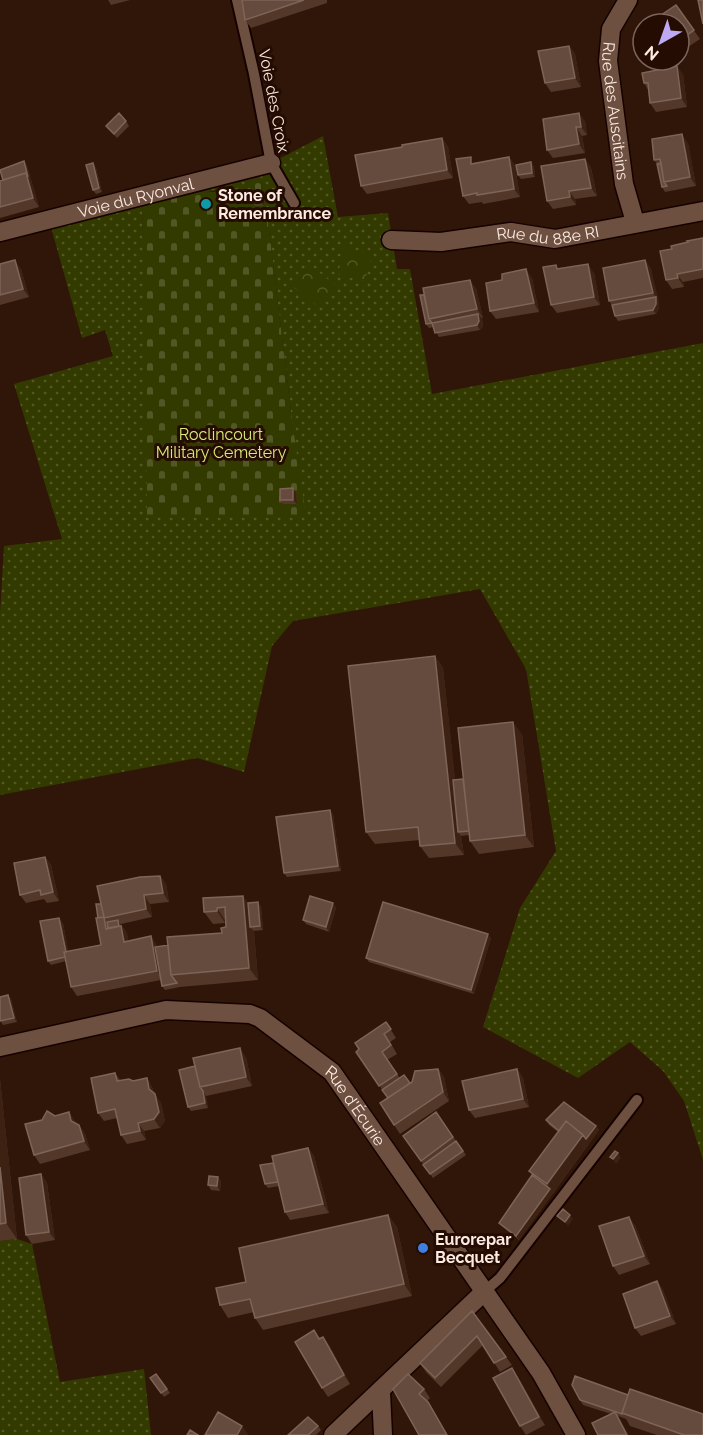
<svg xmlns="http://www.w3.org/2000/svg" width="703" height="1435" viewBox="0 0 703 1435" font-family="Raleway,sans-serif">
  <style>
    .grass { fill: url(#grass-dots); fill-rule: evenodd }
    .forest { fill: url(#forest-crowns) }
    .cemetery { fill: url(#cemetery-stones) }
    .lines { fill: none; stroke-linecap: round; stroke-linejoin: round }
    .lane-casing { stroke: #160200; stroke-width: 14 }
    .street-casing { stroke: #160200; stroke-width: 21 }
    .secondary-casing { stroke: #160200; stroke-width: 21 }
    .lane { stroke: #6e5041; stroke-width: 10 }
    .street { stroke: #6e5041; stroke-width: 18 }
    .secondary { stroke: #6e5041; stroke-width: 18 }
    .wall { fill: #53382a }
    .shaded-wall { fill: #3d2214 }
    .building { fill: #654b3e; stroke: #7d6457; stroke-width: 1.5 }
    .culture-dot { fill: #0f9aa8; stroke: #250c02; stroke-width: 2 }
    .shop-dot { fill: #3f7fe0; stroke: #250c02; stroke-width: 2 }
    .labels { text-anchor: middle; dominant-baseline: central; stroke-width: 6; stroke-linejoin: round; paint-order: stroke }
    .street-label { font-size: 16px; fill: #fdebe2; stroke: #250c02 }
    .poi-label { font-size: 16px; font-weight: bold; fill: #fdebe2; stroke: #250c02; text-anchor: start }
    .park-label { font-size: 16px; fill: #d8ea79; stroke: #250c02 }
  </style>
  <defs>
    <pattern id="grass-dots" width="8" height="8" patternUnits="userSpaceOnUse" patternTransform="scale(1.5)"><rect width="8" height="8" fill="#333a00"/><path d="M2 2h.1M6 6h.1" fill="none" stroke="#515725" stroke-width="1.8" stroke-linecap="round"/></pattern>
    <pattern id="forest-crowns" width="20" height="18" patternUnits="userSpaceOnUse" patternTransform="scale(1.5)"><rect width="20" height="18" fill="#333a00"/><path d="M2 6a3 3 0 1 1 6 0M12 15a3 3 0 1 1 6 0" fill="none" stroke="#515725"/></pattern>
    <pattern id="cemetery-stones" width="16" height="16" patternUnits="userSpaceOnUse" patternTransform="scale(1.5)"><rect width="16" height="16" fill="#333a00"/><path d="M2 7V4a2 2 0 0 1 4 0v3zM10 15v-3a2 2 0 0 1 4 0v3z" fill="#515725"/></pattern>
  </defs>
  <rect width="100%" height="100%" fill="#2f1608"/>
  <path class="grass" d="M323 136 338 217 388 213 397 269H410L432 394 703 343V1160L684 1101 663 1071 630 1042 578 1078 483 1027 520 908 556 851 526 669 480 589 293 621 272 646 244 772 197 758 0 795V614L4 546 62 539 14 384 113 356 105 330 82 338 49 220 271 163ZM260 176 266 205 292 420 146 347 142 205 217 190H253L249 179Z
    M17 1239 32 1244 60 1382 144 1369 151 1435H0V1241Z"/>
  <path class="forest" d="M344 247 372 254 365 281 338 274Z
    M309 264 336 286 320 308 292 286Z"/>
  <path class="cemetery" d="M260 176 266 205 292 420 306 517H147L142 204 190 193 252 190 249 179Z"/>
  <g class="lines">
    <g class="lane-casing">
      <path id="lane" d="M237 0 254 74 271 163 294 203
        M485 1291 500 1278 637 1100"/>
    </g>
    <g class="street-casing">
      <g id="street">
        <path id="s1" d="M628 0 611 29 608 61 624 184 635 222"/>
        <path id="s2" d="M0 232 271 163"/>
        <path id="s3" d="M391 240 441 242 511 232 555 239 703 211"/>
        <path d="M381 1392 383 1435"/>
        <path d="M333 1435 485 1291"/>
      </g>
    </g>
    <g class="secondary-casing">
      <g id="secondary">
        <path id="s4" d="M0 1047 166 1010 250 1014 260 1018 332 1072 541 1373 576 1435"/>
      </g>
    </g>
    <use href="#lane" class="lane"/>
    <use href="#street" class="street"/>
    <use href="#secondary" class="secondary"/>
  </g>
  <path class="wall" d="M108 0H130L111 5Z
    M242 0H327V3L251 28 245 20Z
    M676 5 700 39 679 53V24Z
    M569 46 575 54 581 87 551 92 545 83Z
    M661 60H669L664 64Z
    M683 74 687 107 656 112 650 103 648 90 644 83Z
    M126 121 129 126 117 138 106 126Z
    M585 121 587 135 582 136 585 153 553 158 547 150Z
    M442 138 448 147 453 178 367 194 361 186 402 147Z
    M688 143 696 186 665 192 662 187 657 164 654 160Z
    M509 157 515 166 520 197 483 204 482 202 469 204 463 196 475 163Z
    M585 159 591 168 597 196 575 199 576 205 553 209 547 201Z
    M24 161 27 166 39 207 0 218V181L3 180Z
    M531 162 534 167 535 177 521 179 518 175Z
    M93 163 96 168 102 192 96 194 93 190Z
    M264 196V206H255L252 202Z
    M703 238V278L683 282 684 287 672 289 666 280 672 249Z
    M645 260 651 269 659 308 656 314 618 321 615 316 612 305 609 301Z
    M0 264 21 269 29 297 0 305Z
    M558 269 594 273 600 305 557 313 551 305Z
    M532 278 539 312 496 319 490 311Z
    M476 288 483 318H482L483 326 480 330 439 337 433 327 429 328 426 324 420 295Z
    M296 493 297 504H283L280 500Z
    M435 656 443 668 455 780 463 779 522 734 534 847 479 854 470 841 469 835 461 836 464 855 429 858 420 846V840L375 844 366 832Z
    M333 814 341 871 287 877 284 873Z
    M45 857 51 865 59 901 47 903 44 899 26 903 20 895Z
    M160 876 166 884 169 902 150 904 152 917 121 924 127 934 128 941 151 936 157 947 168 945 222 933 226 927V920L225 923 213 924 204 912 203 898 248 903 261 906 263 930 254 931 258 980 180 987 165 990 162 986 161 980 77 996 71 987 66 961 51 965 48 961 63 923 68 951 101 945V904Z
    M333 903 336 908 329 932 306 924 303 920Z
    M491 938 474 994 369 962 366 958Z
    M8 995 11 999 17 1022 3 1025 0 1020Z
    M386 1022 396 1038 390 1042 397 1054 387 1060 400 1078 410 1083 438 1069 444 1077 449 1101 400 1134 394 1125 388 1098 356 1052Z
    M246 1057 252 1086 206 1096 208 1108 191 1111 188 1107 179 1070Z
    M517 1069 523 1078 529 1107 475 1118 469 1110Z
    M115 1073 120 1080 133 1081 147 1078 152 1087 154 1093 161 1103 165 1121 160 1128 144 1131 146 1140 127 1144 121 1135 117 1118 104 1121 98 1113Z
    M0 1079 17 1239 0 1241Z
    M436 1112 466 1155 433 1178 403 1136Z
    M55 1116 75 1121 76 1123 79 1125 85 1134 90 1150 40 1164 34 1155Z
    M546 1120 596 1126 599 1130 519 1240 503 1227 499 1223 532 1175 529 1171 558 1132 549 1125Z
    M308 1148 314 1156 329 1213 290 1220 285 1212 279 1186 268 1188 265 1184 273 1163Z
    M41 1174 47 1183 55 1240 32 1244 26 1235Z
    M218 1177 221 1182 220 1191 211 1190 208 1185Z
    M388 1215 397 1227 412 1296 263 1330 255 1318 254 1312 228 1318 220 1305 246 1282Z
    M635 1225 650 1264 619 1275 613 1266Z
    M657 1281 663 1290 676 1324 641 1336 635 1328Z
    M472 1311 512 1365 500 1372 483 1345 441 1387 426 1372 420 1363Z
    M314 1330 320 1338 323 1337 329 1345 350 1384 328 1397 322 1388Z
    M156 1374 170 1393 164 1397 150 1378Z
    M518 1377 545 1425 526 1435 520 1426Z
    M393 1389H424L430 1398 427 1401 434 1411Z
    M580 1400 703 1435H657L630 1426 626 1419 618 1416 621 1421 611 1414 583 1405Z
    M318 1426 321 1430 316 1435H288Z"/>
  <path class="shaded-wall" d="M569 46 575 54 581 87 575 78Z
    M677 66 683 74 687 107 681 98Z
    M579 113 585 121 587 135 581 127Z
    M576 127 582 136 585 153 579 144Z
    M682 134 688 143 696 186 690 177Z
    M442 138 448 147 453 178 447 170Z
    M509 157 515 166 520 197 514 189Z
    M585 159 591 168 597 196 591 188Z
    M24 161 27 166 39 207 33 198 26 173Z
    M531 162 534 167 535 177 532 173Z
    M93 163 96 168 102 192 99 188Z
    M569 191 575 199 576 205 570 197Z
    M261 192 264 196V206L261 202Z
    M15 260 21 269 29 297 23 289Z
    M645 260 651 269 659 301 653 293Z
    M588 264 594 273 600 305 594 297Z
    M526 269 532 278 539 312 534 303Z
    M677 274 683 282 684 287 678 278Z
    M470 280 476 288 483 318 477 309Z
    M656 297 659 301V308L656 314 653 310Z
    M478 314 482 318 483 326 480 330 477 325Z
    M293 488 296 493 297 504 293 500Z
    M435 656 443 668 461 831 458 832 461 836 464 855 455 843Z
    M513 722 522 734 534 847 525 835Z
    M330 810 333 814 341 871 338 866Z
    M45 857 51 865 59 901 53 892Z
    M160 876 166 884 169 902 163 893Z
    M144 895 150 904 152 917 146 909Z
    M243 896 252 908 250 927 254 931 258 980 249 968Z
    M258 902 261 906 263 930 260 926Z
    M333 903 336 908 329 932 326 927Z
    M217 908 225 920V923L217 911Z
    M59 918 63 923 70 960 67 956Z
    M118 920 127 934 130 950 124 942 120 931Z
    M488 934 491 938 474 994 471 990Z
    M151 936 157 945 163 980 157 971Z
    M8 995 11 999 17 1022 14 1018Z
    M240 1048 246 1057 252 1086 246 1077Z
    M438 1069 444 1077 449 1101 443 1092Z
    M517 1069 523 1078 529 1107 523 1099Z
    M147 1078 152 1087 155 1098 149 1089Z
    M0 1079 17 1239 6 1223 0 1167Z
    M203 1091 206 1096 208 1108 205 1103Z
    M155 1094 161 1103 165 1121 160 1128 154 1119Z
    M69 1112 75 1121 77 1130 71 1121Z
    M138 1123 144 1131 146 1140 140 1131Z
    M79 1125 85 1134 90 1150 84 1141Z
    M596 1126 599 1130 553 1193 547 1184 583 1135Z
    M308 1148 314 1156 329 1213 323 1204Z
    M618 1153 621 1158 616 1164 613 1159Z
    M41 1174 47 1183 55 1240 49 1232Z
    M218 1177 221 1182 220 1191 217 1186Z
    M550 1189 553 1193 519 1240 516 1236Z
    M388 1215 397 1227 412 1296 404 1284Z
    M570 1215 573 1219 568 1226 565 1222Z
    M629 1217 635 1225 650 1264 644 1256Z
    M657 1281 663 1290 676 1324 670 1316Z
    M323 1337 329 1345 350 1384 344 1375Z
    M512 1368 518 1377 545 1425 539 1417Z
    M428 1402 434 1411 448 1435H447Z
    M615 1412 621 1421 629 1435H627Z
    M242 1426 248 1434V1435H237Z"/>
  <path class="building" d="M242 0H304L245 20Z
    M698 0H703V24Z
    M676 5 694 30 679 41V24H648Z
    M643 27V35L640 30Z
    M569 46 575 78 545 83 538 51Z
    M677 66 681 98 650 103 648 83H644L642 73Z
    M119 113 126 121 114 134 106 126Z
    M579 113 581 127H576L579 144 547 150 543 119Z
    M682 134 690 177 664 182 660 159 654 160 652 139Z
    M442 138 447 170 361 186 355 155 402 147V145Z
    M471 157V164L509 157 514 189 477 195V193L463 196 456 159Z
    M585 159 591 188 569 191 570 197 547 201 541 166Z
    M24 161 28 177 26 173 3 180 0 170Z
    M531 162 532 173 518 175 516 165Z
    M93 163 99 188 93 190 86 165Z
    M661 163 664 182 667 186 662 187 657 164Z
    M26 173 33 198 0 207V181Z
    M251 192H261V202H252Z
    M703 238V269L677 274 678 278 666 280 660 251 672 249 671 246 688 242 687 241Z
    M15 260 23 289 0 295V264Z
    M645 260 653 293 609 301 603 268Z
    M588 264 594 297 551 305 543 267 556 265 557 269Z
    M526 269 534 303 490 311 486 283 502 280V274Z
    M470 280 477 309 429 319 423 288Z
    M420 295H424L429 319 432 323 426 324Z
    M656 297V304L653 310 615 316 612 305Z
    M478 314 479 321 477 325 435 333 432 323Z
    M293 488V500H280V489Z
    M435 656 455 843 420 846 418 827 366 832 348 666Z
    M513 722 525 835 470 841 458 728Z
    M463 779 469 831 458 832 453 780Z
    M330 810 338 866 284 873 276 817Z
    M45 857 53 892 41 895 40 890 20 895 14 863Z
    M160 876 163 893 144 895 146 909 104 918 106 929 121 926 124 942 151 936 157 971 71 987 64 952 101 945 96 918 104 917 97 886 140 877Z
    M243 896 249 968 171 975 167 937 222 933 221 928 226 927 225 907 217 908V911L204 912 203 898Z
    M310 896 333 903 326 927 303 920Z
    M258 902 260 926 250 927 248 903Z
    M383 902 488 934 471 990 366 958Z
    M96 904H101L104 917 98 918Z
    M59 918 66 952H64L65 957 48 961 40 921Z
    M118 920 119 926 108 928 107 922Z
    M168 945 171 975 177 983 162 986 155 947Z
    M8 995 14 1018 0 1021V997Z
    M386 1022 391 1029 384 1034 391 1045 382 1052 397 1074 379 1086 356 1052 359 1049 355 1043Z
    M240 1048 246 1077 200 1087 193 1058Z
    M195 1066 200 1087 203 1091 205 1103 188 1107 179 1070Z
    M438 1069 443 1092 394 1125 380 1103 412 1082 415 1071Z
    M517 1069 523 1099 469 1110 462 1081Z
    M115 1073 117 1081 129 1079 133 1081 147 1078 149 1089 155 1094 159 1112 154 1119 138 1123 140 1131 121 1135 115 1109 98 1113 91 1078Z
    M404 1075 410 1083 388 1098 382 1090Z
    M564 1102 596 1126 586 1139 583 1135 566 1121 559 1131 546 1120Z
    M47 1111 55 1116 69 1112 71 1121 79 1125 84 1141 34 1155 25 1124 42 1120Z
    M436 1112 453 1137 421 1161 403 1136Z
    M566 1121 583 1135 547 1184 529 1171Z
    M456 1141 463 1151 430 1174 423 1165Z
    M308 1148 323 1204 285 1212 272 1156Z
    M615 1151 618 1153 613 1159 610 1157Z
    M273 1163 278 1182 265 1184 260 1165Z
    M0 1167 6 1223 0 1224Z
    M41 1174 49 1232 26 1235 19 1178Z
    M532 1175 550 1189 516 1236 499 1223Z
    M209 1176 218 1177 217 1186 208 1185Z
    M563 1209 570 1215 565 1222 557 1216Z
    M388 1215 404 1284 255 1318 250 1299 220 1305 216 1288 246 1282 239 1248Z
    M629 1217 644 1256 613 1266 599 1226Z
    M657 1281 670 1316 635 1328 623 1294Z
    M472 1311 506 1357 494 1363 477 1336 435 1378 420 1363Z
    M314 1330 319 1339 323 1337 344 1375 322 1388 295 1342Z
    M512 1368 539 1417 520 1426 493 1378Z
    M156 1374 167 1389 161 1393 150 1378Z
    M408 1374 424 1389 419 1394 428 1402 447 1435H419L393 1389Z
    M575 1376 628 1395 622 1413V1414L580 1400 572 1385Z
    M630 1389 703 1414V1435H684L622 1413Z
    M218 1412 242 1426 237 1435H205Z
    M615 1412 627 1435H598L592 1423Z
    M308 1417 318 1426 308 1435H288Z
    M190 1430 198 1435H187Z"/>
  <circle class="culture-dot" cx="206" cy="204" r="6"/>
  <circle class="shop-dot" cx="423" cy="1248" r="6"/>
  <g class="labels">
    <g class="street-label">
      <text transform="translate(274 101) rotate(79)">Voie des Croix</text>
      <text stroke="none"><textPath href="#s1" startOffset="116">Rue des Auscitains</textPath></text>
      <text stroke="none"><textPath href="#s2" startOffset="140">Voie du Ryonval</textPath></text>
      <text stroke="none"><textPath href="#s3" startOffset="158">Rue du 88e RI</textPath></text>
      <text stroke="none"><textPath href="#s4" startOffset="396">Rue d'Écurie</textPath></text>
    </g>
    <g class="poi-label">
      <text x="218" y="195">Stone of<tspan x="218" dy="18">Remembrance</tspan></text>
      <text x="435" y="1239">Eurorepar<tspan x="435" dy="18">Becquet</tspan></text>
    </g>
    <g class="park-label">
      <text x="221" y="434">Roclincourt<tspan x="221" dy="18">Military Cemetery</tspan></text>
    </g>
  </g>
  <g transform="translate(661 42) rotate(220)"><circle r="28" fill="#250c02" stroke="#7b655c" stroke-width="1.5"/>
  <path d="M0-4.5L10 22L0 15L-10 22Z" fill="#bea9f5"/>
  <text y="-9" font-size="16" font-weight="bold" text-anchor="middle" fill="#fdebe2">N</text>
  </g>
</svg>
